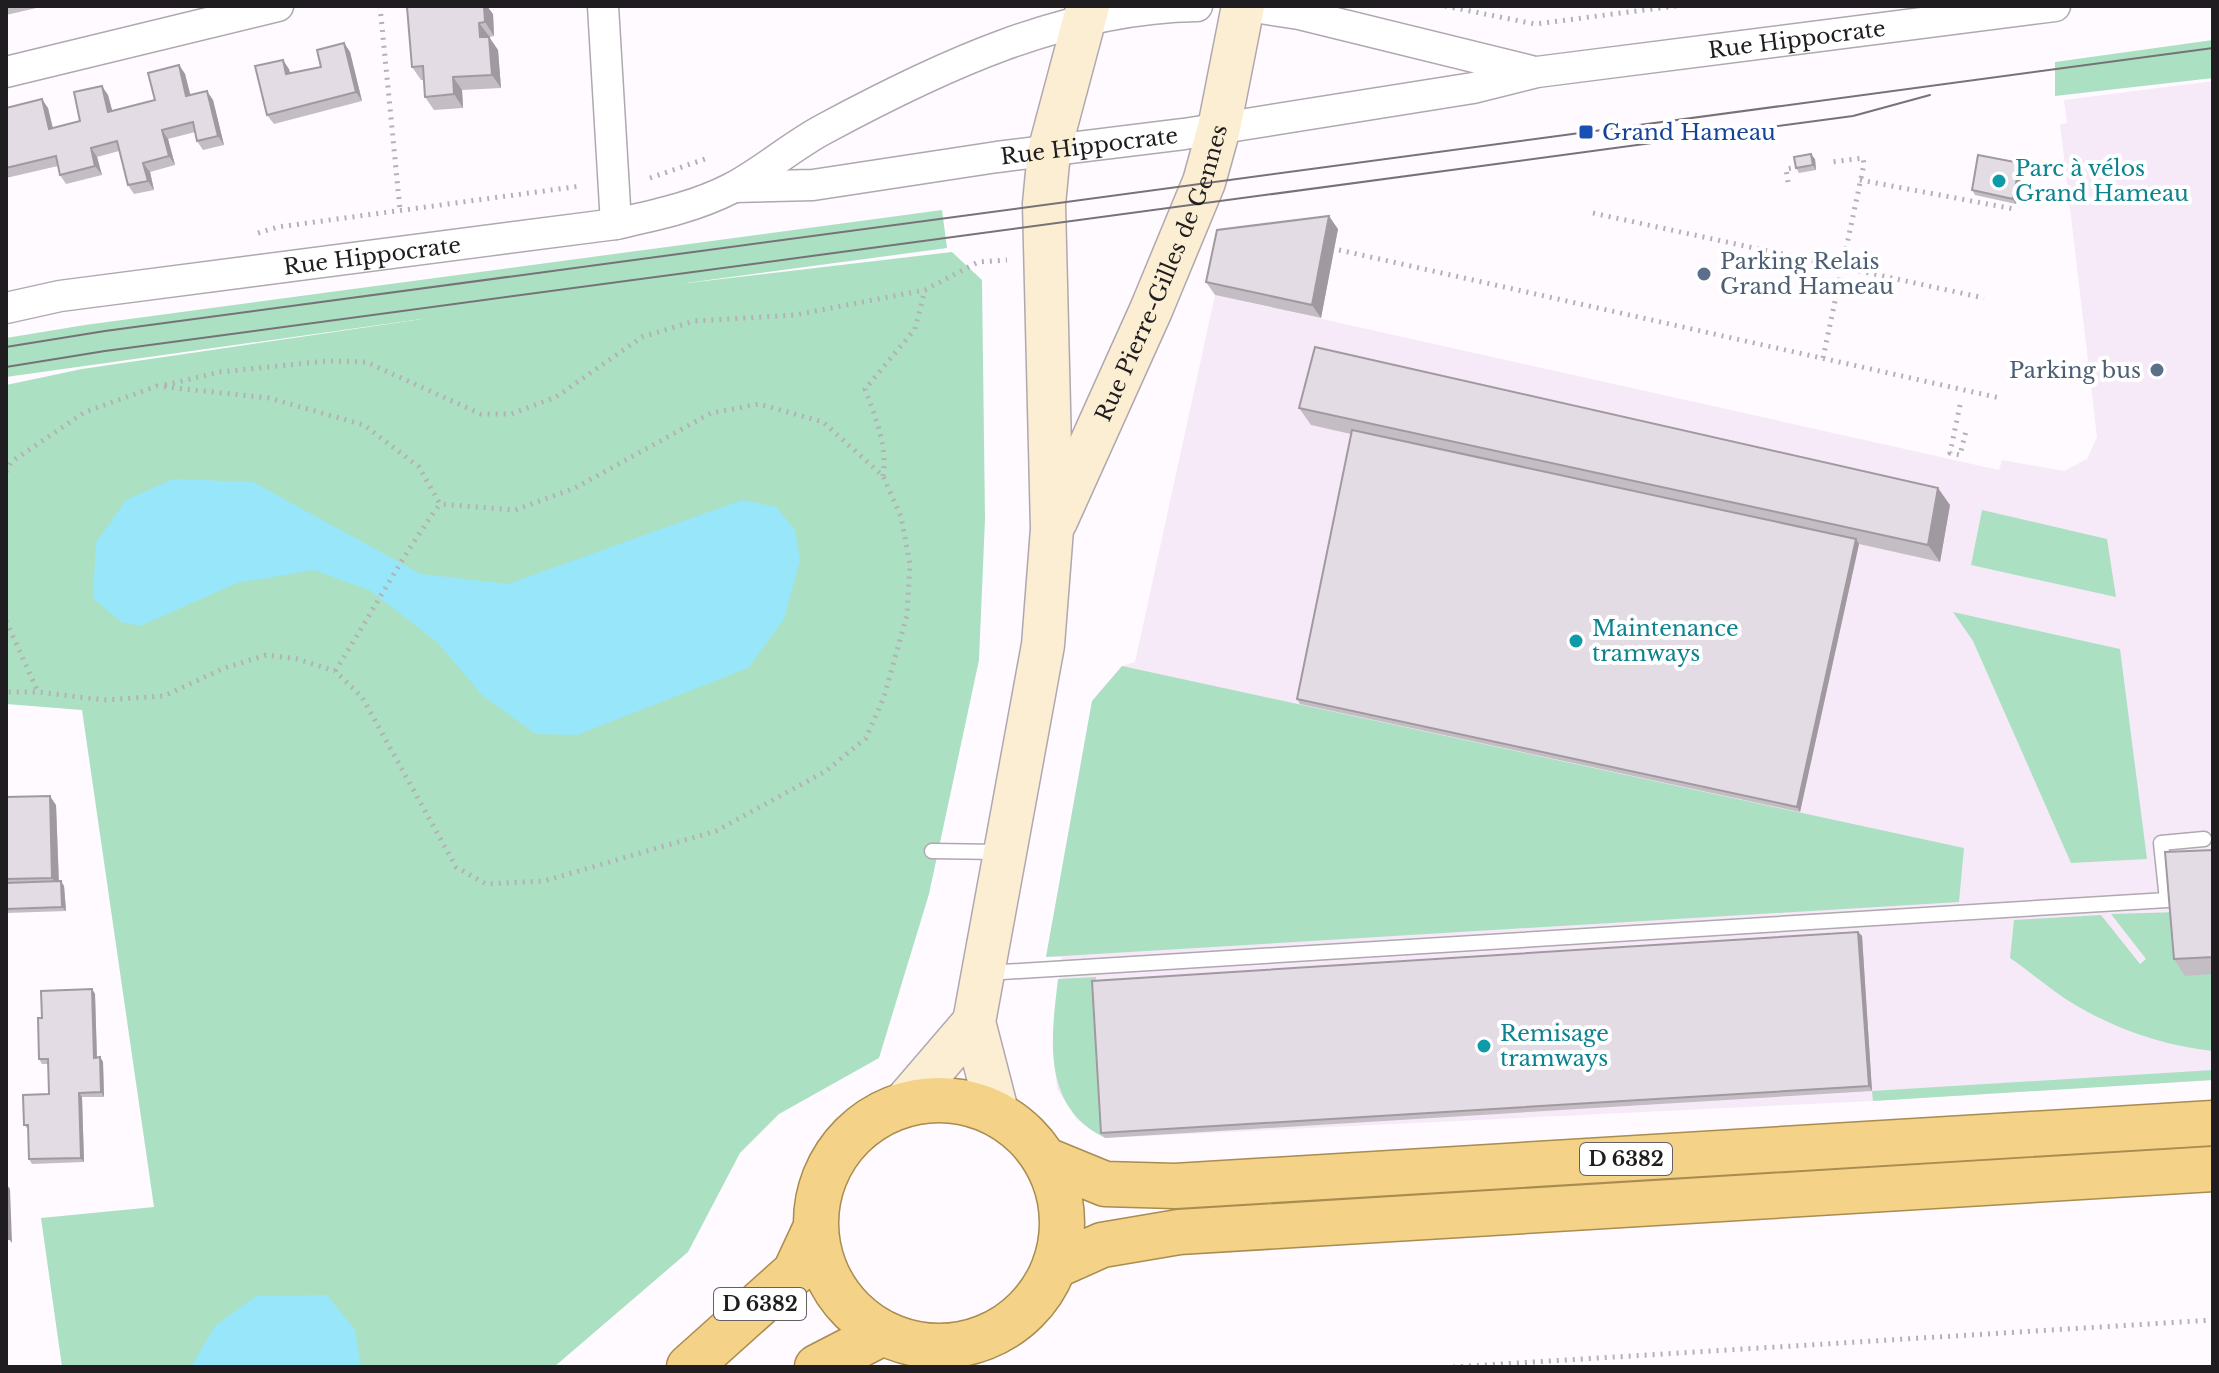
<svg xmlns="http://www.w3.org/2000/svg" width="2219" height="1373" viewBox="0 0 2219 1373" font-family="'Libre Baskerville',serif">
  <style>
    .built { fill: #f7eaf8 }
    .green { fill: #ace0c2 }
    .water { fill: #97e6fa }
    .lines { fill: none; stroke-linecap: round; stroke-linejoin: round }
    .service-casing { stroke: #afa8af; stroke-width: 17 }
    .minor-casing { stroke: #afa8af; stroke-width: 33 }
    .secondary-casing { stroke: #afa8af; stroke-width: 45 }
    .trunk-casing { stroke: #a88c50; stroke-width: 47 }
    .path { stroke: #b4b0b5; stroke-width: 5; stroke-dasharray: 2 6; stroke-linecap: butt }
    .service { stroke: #fff; stroke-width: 14 }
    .minor { stroke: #fff; stroke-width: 30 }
    .secondary { stroke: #fbeed2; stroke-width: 42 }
    .trunk { stroke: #f4d288; stroke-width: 44 }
    .tram { stroke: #767276; stroke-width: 2 }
    .wall { fill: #c4bdc4 }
    .shaded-wall { fill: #a09aa0 }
    .building { fill: #e4dce4; stroke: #a09aa0; stroke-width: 2 }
    .transit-dot { fill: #1a4fb4; stroke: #fff; stroke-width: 3 }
    .culture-dot { fill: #0f9aa8; stroke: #fff; stroke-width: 3 }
    .service-dot { fill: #5c6f8a; stroke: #fff; stroke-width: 3 }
    .labels { text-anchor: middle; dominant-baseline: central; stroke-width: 8; stroke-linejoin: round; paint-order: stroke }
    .shield { fill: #fff; stroke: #636163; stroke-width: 2 }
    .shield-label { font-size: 20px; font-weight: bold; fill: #201d20 }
    .street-label { font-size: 22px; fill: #201d20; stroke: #fff }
    .transit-label { font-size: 22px; fill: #164399; stroke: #fff; text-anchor: start }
    .culture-label { font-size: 22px; fill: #0d838f; stroke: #fff; text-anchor: start }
    .service-label { font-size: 22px; fill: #4e5e75; stroke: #fff; text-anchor: start }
  </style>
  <rect width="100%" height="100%" fill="#fefaff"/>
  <path class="built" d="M2213 81V1080L1873 1101 1105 1138 1077 1120 1057 1089 1053 1049 1061 957H1046L1092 701 1122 666 1135 662 1215 295 1999 470 2002 460 2064 471 2087 459 2097 437 2060 124 2067 123 2064 100Z"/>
  <path class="green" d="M2213 40V78L2055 96V62Z
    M942 210 947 248 679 284 952 252 982 280 985 519 979 660 929 894 879 1058 779 1114 740 1153 688 1252 554 1367H62L41 1218 154 1207 82 710 6 704V385L82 369 436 317 6 377V338L85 325Z
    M1982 510 2107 539 2116 597 1971 565Z
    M1953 612 2120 649 2147 859 2071 863 1973 641Z
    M1122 666 1964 848 1959 902 1046 957 1092 701Z
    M2180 912 2213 974V1051C2165 1046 2118 1030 2077 1006 2053 992 2032 973 2010 958L2014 920 2101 915 2140 964 2146 959 2111 914Z
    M1096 977 1095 986 1105 1138C1041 1106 1051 1039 1058 979Z
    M2213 1070V1080L1873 1101 1872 1091Z"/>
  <path class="water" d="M173 479 253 482 421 574 508 584 742 500 776 507 795 530 800 560 784 619 748 668 577 735 536 734 483 696 438 643 371 591 314 570 237 583 140 626 121 622 93 598 96 543 126 500Z
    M327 1295 355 1330 361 1367H191L215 1326 256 1296Z"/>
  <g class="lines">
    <g class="service-casing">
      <path id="service" d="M932 851 1000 852
        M987 973 2167 900 2161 843 2204 839"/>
    </g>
    <g class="minor-casing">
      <g id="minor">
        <path d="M603 6 616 224"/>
        <path d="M1248 6 1299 14 1531 71"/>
        <path d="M6 72 278 6"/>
        <path id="s1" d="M734 187 813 185 997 157 1184 134 1473 88 1537 72 2055 6"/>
        <path id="s2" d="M6 308 60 296 616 224C656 215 695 207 732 188 764 171 792 146 824 129 939 67 1064 8 1197 6"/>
      </g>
    </g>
    <g class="secondary-casing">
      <g id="secondary">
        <path id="s3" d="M1056 521 1151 310 1204 182 1219 128 1243 6"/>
        <path d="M902 1106 974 1022"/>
        <path d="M998 1115 974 1022 1043 645 1052 529 1044 204 1049 152 1088 6"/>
      </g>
    </g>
    <g class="trunk-casing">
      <path id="trunk" d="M816 1223a123 123 0 1 1 246 0a123 123 0 1 1-246 0Z
        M1044 1159 1105 1184 1175 1186 2213 1123
        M1055 1266 1102 1245 1179 1232 2213 1169
        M689 1367 795 1272 815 1229
        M817 1367 883 1333"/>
    </g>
    <path class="path" d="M380 6 400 210
      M1445 6 1535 24 1676 6
      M650 178 705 159
      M1860 180 2014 209
      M1788 182 1786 169 1798 167
      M1593 213 1984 298
      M258 233 278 227 581 186
      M1339 250 2000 398
      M1823 358 1864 164 1863 158 1832 162
      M165 385 220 372 327 361 366 362 481 414H511L556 397 642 337 695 321 795 315 925 290 978 262 1007 260
      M1960 405 1950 453 1960 455 1966 431
      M6 472 11 462 85 412 157 386 269 398 364 425 419 467 440 504 515 510 575 488 711 413 759 404 823 422 883 476 901 517 910 564 907 615 884 697 866 738 826 771 716 831 544 881 486 884 456 867 362 697 335 671 297 659 266 655 222 669 164 696 104 700 38 692H6
      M883 476C888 447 875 416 865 389L915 329 925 290
      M6 621 38 692
      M335 671C371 615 401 557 440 504
      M1453 1367 2213 1320"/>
    <use href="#service" class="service"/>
    <use href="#minor" class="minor"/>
    <use href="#secondary" class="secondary"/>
    <use href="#trunk" class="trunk"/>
    <path class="tram" d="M6 347 105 331 2213 48
      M6 367 105 351 1853 116 1930 95"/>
  </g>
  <path class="wall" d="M6 6H45L6 15Z
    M493 14 494 36 489 37 498 50 501 88 462 90 463 108 434 110 425 97 424 80H421L412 67Z
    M344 43 350 52 362 101 274 124 267 115 283 60 290 73 321 67Z
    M179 65 185 74 190 95 213 100 224 145 203 150 197 141 195 132 168 139 175 165 150 172 154 190 134 194 128 185 119 151 97 157 102 175 66 184 60 175 58 166 6 178V108H48L53 128 80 121 108 95 112 111 155 100Z
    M1815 159 1816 170 1799 173 1796 168Z
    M2020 163 2023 168 2016 204 1975 195 1972 190Z
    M1338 229 1321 318 1215 295 1206 282Z
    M1299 408 1950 505 1940 562 1859 544 1800 812 1300 704 1297 699 1351 434 1311 425Z
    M6 797 56 805 59 882 64 886 66 911 6 913Z
    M2213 850V974L2185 976 2174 959Z
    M1858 932 1862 936 1872 1091 1105 1138 1101 1133Z
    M92 989 95 994 97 1057H100L103 1062 104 1097H82L84 1162 32 1164 29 1159 28 1129 24 1125 49 1094 48 1064H42L39 1059 42 1018Z"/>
  <path class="shaded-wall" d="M484 6H487L493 14 494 36 485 22Z
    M479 23 489 36 480 37Z
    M489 37 498 50 501 88 492 75Z
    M344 43 350 52 362 101 356 92Z
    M283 60 289 69 293 83 286 74Z
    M179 65 185 74 193 105 186 96Z
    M453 77 462 90 463 108 454 94Z
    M102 86 108 95 115 121 108 112Z
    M207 91 213 100 224 145 218 136Z
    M42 99 48 108 55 138 49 129Z
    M162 130 168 139 175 165 169 156Z
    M91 148 97 157 102 175 95 166Z
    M1811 154 1815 159 1816 170 1813 165Z
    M143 163 150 172 154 190 148 181Z
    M2020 163 2023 168 2016 204 2013 199Z
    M1329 216 1338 229 1321 318 1312 305Z
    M1938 488 1950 505 1940 562 1928 545Z
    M1856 539 1859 544 1800 812 1797 807Z
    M50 796 56 805 59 887 52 878Z
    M61 881 64 886 66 911 62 907Z
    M1858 932 1862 936 1872 1091 1869 1086Z
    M92 989 95 994 97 1062 94 1058Z
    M100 1057 103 1062 104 1097 101 1092Z
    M79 1093 82 1097 84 1162 81 1158Z
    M7 1185 10 1189 12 1243 9 1239Z"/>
  <path class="building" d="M418 6H484L485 22 479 23 480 37H489L492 75 453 77 454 94 425 97 423 66 412 67 407 7Z
    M344 43 356 92 267 115 255 66 283 60 286 74 321 67 317 50Z
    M179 65 186 96 207 91 218 136 197 141 193 122 162 130 169 156 143 163 148 181 128 185 117 141 91 148 95 166 60 175 56 156 6 168V108L42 99 49 129 80 121 74 92 102 86 108 112 155 100 148 73Z
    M1811 154 1813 165 1796 168 1794 157Z
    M1978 155 2020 163 2013 199 1972 190Z
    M1329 216 1312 305 1206 282 1217 230Z
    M1315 347 1938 488 1928 545 1299 408Z
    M1352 430 1856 539 1797 807 1297 699Z
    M50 796 52 878 6 879V797Z
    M2213 850V957L2174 959 2165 852Z
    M61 881 62 907 6 909V883Z
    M1858 932 1869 1086 1101 1133 1092 981Z
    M92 989 94 1058 100 1057 101 1092 79 1093 81 1158 29 1159 28 1125H24L23 1095 49 1094 48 1059H39L38 1018H42L41 991Z
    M6 1185 9 1239H6Z"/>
  <rect class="transit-dot" x="1578" y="124" width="16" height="16" rx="4"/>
  <g class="culture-dot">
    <circle cx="1999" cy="181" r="8"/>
    <circle cx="1576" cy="641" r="8"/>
    <circle cx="1484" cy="1046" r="8"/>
  </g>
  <g class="service-dot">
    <circle cx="1704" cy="274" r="8"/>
    <circle cx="2157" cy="370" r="8"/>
  </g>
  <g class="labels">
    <g class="shield">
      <rect x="1580" y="1143" width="92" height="32" rx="6"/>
      <rect x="714" y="1288" width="92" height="32" rx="6"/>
    </g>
    <g class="shield-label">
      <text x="1626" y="1159">D 6382</text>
      <text x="760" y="1304">D 6382</text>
    </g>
    <g class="street-label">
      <text stroke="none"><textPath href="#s1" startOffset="1074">Rue Hippocrate</textPath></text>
      <text stroke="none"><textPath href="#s1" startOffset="358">Rue Hippocrate</textPath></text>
      <text stroke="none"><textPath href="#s2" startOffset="370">Rue Hippocrate</textPath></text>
      <text stroke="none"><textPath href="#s3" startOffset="270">Rue Pierre-Gilles de Gennes</textPath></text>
    </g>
    <g class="transit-label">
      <text x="1602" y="132">Grand Hameau</text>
    </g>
    <g class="culture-label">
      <text x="2015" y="168">Parc à vélos<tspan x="2015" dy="25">Grand Hameau</tspan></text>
      <text x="1592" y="628">Maintenance<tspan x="1592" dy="25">tramways</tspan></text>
      <text x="1500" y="1033">Remisage<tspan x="1500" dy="25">tramways</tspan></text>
    </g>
    <g class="service-label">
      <text x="1720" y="261">Parking Relais<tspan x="1720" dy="25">Grand Hameau</tspan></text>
      <text x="2141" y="370" text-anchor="end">Parking bus</text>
    </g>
  </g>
  <rect width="2219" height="1373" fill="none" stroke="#201d20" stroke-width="16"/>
</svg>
